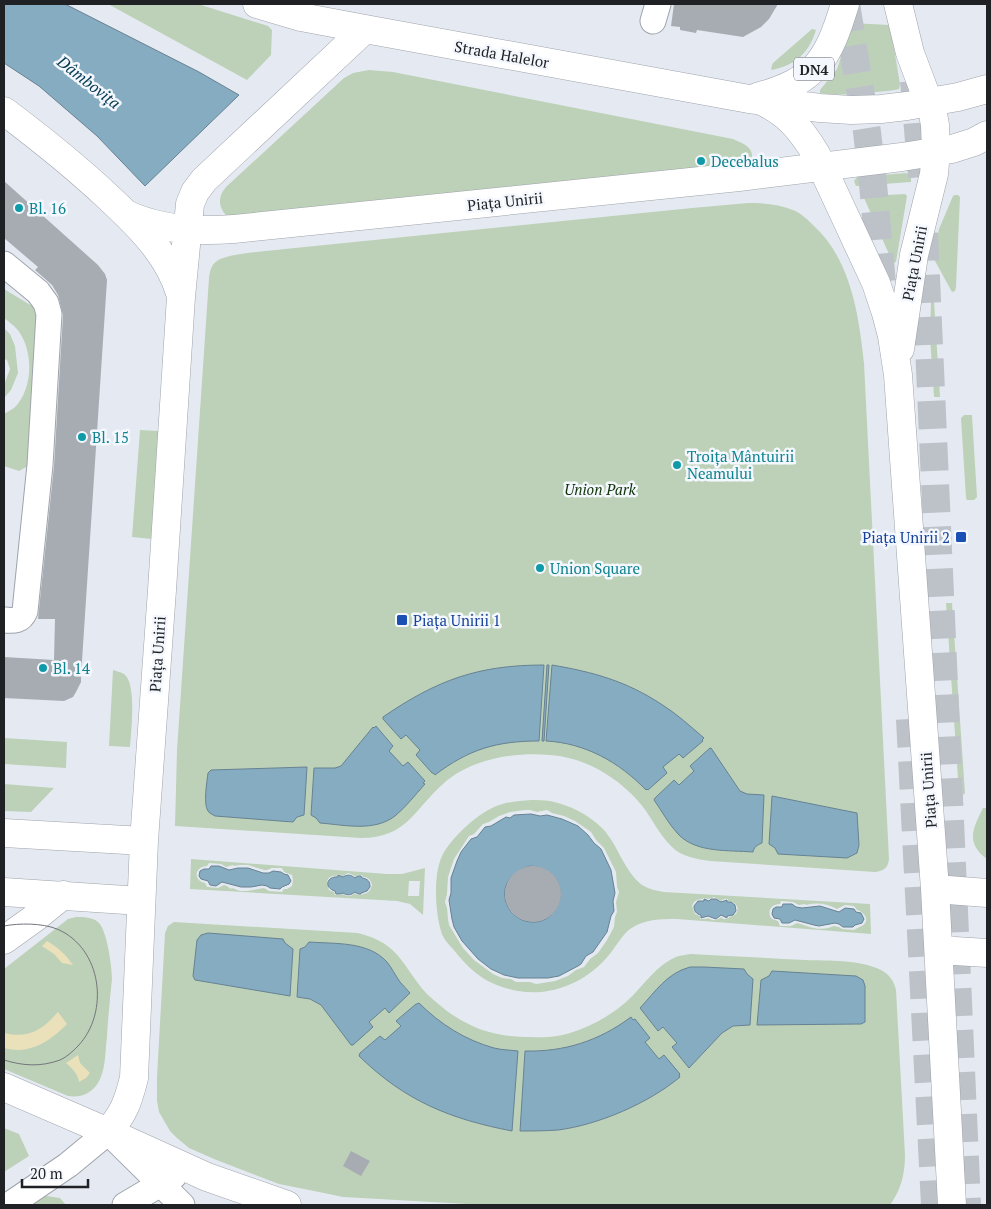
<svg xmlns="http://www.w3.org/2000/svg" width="991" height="1209" viewBox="0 0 991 1209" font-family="'PT Serif',serif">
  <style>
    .green { fill: #bdd1b8; fill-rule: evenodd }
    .sand { fill: #eae1bb }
    .water { fill: #86acc1; stroke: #678292; fill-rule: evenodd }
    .building { fill: #a7acb3 }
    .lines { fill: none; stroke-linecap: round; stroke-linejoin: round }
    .major-tunnel { stroke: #bdc2c9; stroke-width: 28; stroke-dasharray: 28 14; stroke-linecap: butt }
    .minor-casing { stroke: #9fa3ab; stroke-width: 27 }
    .major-casing { stroke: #9fa3ab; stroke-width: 29 }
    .minor { stroke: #fff; stroke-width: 25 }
    .major { stroke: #fff; stroke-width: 28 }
    .tram { stroke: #73767b; stroke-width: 1 }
    .culture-dot { fill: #0f9aa8; stroke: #f4f8fe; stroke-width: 2 }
    .transit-dot { fill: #1a4fb4; stroke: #f4f8fe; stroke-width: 2 }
    .labels { text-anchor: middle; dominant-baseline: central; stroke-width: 5; stroke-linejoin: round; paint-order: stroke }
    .shield { fill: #f4f8fe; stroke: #5f6265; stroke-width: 1 }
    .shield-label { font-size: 14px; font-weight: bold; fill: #1f2124 }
    .street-label { font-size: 15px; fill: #1f2124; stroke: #f4f8fe }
    .culture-label { font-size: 15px; fill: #0d838f; stroke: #f4f8fe; text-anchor: start }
    .park-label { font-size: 15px; font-style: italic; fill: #103307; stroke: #f4f8fe }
    .transit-label { font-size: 15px; fill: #164399; stroke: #f4f8fe; text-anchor: end }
    .water-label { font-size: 16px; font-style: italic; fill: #02384f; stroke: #f4f8fe }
  </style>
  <rect width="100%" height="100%" fill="#e5eaf2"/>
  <path class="green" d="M108 4H198L268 26 272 30 271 55 247 80Z
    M851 23 890 25 900 84 899 89C891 91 884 91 876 92 857 94 839 96 820 93V90L837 69 847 39Z
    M812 29 816 30C809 53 795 66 771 70L772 65 773 63Z
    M369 70 393 72 733 139C744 144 757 148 750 163L229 218C218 209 217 197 226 187L344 78 353 73Z
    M906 173 911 176V182L856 186 854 181 857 177Z
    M905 194 907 196 896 262 893 263 864 198 867 196Z
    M955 195H958L960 197 956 287 955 291 952 292 935 261 934 255 939 229 953 196Z
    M748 203C762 203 779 204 793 210 801 213 808 220 814 226 851 260 859 316 864 363L889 859C888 868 884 871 875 872L710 861C697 859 682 857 672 847 658 834 651 815 638 801 616 776 583 757 550 755 513 752 470 759 443 784 413 811 406 838 361 838L175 826 177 750 209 278C210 271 211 265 217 261 228 253 270 251 285 249L692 208Z
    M4 289 32 306 39 314 30 465 19 471 4 466V438H5L4 414C7 412 11 410 14 408 34 389 34 348 16 328 12 324 8 321 4 318Z
    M931 301H934L940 397H934L930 337Z
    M4 328 10 334 15 346 18 373 11 390 4 398V385L10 369 7 360 4 359Z
    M964 415H972L977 497 974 500H967L966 498 961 418Z
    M140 430 159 431 152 539 132 537Z
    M946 603H952L965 793 962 796 959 795V793Z
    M113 670C116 671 121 672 124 674 137 683 131 732 130 747L109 746Z
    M4 738 67 742 66 768 4 764Z
    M4 784 54 788 31 812 4 811Z
    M531 800C537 800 544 800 550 801 569 805 588 814 602 828 618 844 623 870 642 885 649 889 657 891 664 892L870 904 871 934 677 919C661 919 644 919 630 929 621 936 616 947 609 955 587 982 552 997 518 991 487 985 472 973 453 949 449 945 444 939 442 934 435 914 433 875 442 856 451 838 476 815 494 807 505 802 518 801 531 800ZM525 810H530L537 812 547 810 552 813 564 816 575 821 591 832 596 840 604 848 616 872 617 887 619 892 616 902 617 912 615 917 614 927 607 940 598 953 590 959 584 967 576 970 568 976 555 981 536 984 530 982H516L511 979 502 978 493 974 474 960 463 948 449 925 448 919 447 908 445 902 447 894 448 877 454 859 469 836 474 834 483 824 489 822 499 816 510 812ZM714 897 721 901 724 899H728V901C736 902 740 907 736 914L728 918 727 919H723L721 917C717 921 713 921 708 918L706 919H700V916L695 914 692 906C694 901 697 899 703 899V898L709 899ZM781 901 793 902 799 905 805 904 806 905C817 902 828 904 837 909L845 905 854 906 857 910C864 912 871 920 862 926 859 927 857 928 854 930L842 929 839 927 834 926C819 932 811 927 797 923L791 926H780L778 921 772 919C766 912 771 904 780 904Z
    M983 808H987V859C965 843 973 828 983 808Z
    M191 859 387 874H402L425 868 423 915 410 904 397 901 190 889ZM209 863 221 864 226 867 233 865 234 866 240 865H248L264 870H267L272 868H282L284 872 292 875 293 880 292 886 287 889H284L282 892 269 891 264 888 247 891H240L232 888 231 889 227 886 224 885 218 888 207 887 205 883C193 880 194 867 207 866ZM348 873 353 875 356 877 358 875H362L363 877C368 877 371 880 372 885 371 890 368 894 362 894V895H357L355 893C351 897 347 897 343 894L340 895H335L334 892 329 890 327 882C328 877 332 875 337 876L338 874 343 876ZM409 881H420L419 896H408Z
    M76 917C83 917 92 917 98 922 107 929 112 967 112 979 110 998 108 1018 107 1037 105 1052 106 1070 98 1083 91 1094 80 1098 68 1096L4 1069V969L68 919Z
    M174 922 358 933C401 944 401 965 427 994 433 1000 440 1005 447 1011 475 1031 498 1037 532 1037 545 1038 557 1037 570 1033 590 1027 610 1016 626 1002 642 988 655 966 676 957 681 955 686 955 691 954 729 956 767 958 805 960 829 961 858 959 881 970 889 974 894 981 896 990L905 1155C905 1174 901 1190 890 1205H485L343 1197 319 1192 279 1184 214 1159 189 1148 177 1138 170 1131 159 1112 157 1101V1077L165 933 168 926Z
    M4 1128 19 1134 29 1156 4 1172Z
    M40 1195 60 1198 66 1205H25Z"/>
  <path class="sand" d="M47 941C59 948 66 955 73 965L62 963 54 954 42 946Z
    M58 1012 67 1024C54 1037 39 1049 19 1050 14 1050 9 1049 4 1048V1033C29 1039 42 1030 58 1012Z
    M78 1055 80 1063 90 1073 86 1078 79 1082C78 1074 72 1068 66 1063Z"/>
  <path class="water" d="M4 4H65L199 72 239 95 145 186 97 136 39 86 4 63Z
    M544 665 539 741C497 741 469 749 435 775L433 773H432L416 755 420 750 406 735 401 739 383 719V717C437 680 478 665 544 665Z
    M547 665H549L544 741H542Z
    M552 665C593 672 626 681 661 704 677 714 690 726 704 738L702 740 703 741 683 758 679 754 663 767 667 773 648 790 647 789 646 790C619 762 585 743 546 741Z
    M376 726 393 746 389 751 403 766 408 762 425 781 423 783 425 784C415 795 406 807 395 816 374 832 345 825 320 823L316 818 311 815 314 768H335L341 766 373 727 374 728Z
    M710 748H711L740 791 747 794 764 795 762 843C757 845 754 847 753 852 728 850 697 853 679 835 669 825 662 811 654 800L655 798 674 780 679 785 694 771 690 766Z
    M307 767 304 815 297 817 293 822 215 816C212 814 210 814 208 811 203 804 207 782 208 773L211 770Z
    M772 796 857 813 859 845 857 853 847 858 778 854 775 848 769 844Z
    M531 814 540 816 547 815 562 819 578 826 588 835 594 843 601 849 611 870 615 893 613 901 614 911 611 916 607 932 593 952 586 956 581 964 578 966 559 976 548 978H518L504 975 491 969 478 959 462 941 454 927 452 919 449 900 451 893V878L457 861 461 852 471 839 477 837 485 827 491 826 506 817 510 818 514 815ZM530 866C578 870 563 931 525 921 518 919 511 913 508 907 498 887 512 871 530 866Z
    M211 866H219L229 870 238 868H248L263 873H269L273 871 281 872 284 874 288 875 291 881 289 884 282 887 280 889 270 888 267 886 262 885 251 887H241L222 882 216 886 210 885 208 881 201 879 199 876 200 871 204 869H209Z
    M530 868C548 869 563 881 558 900 556 907 553 912 547 916 517 938 481 882 530 868Z
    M338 875 343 877C348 874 351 875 355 878L358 876H361L362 878C368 879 370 881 370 887L367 891 361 893V894H358L355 892C351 895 348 896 343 893L340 894H336L335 891C324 888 326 876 338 877Z
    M704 899 709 901 711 899H716L721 902 727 900V902H731L735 905 736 911 733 915 727 916V918L721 915 716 919 708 916 701 918V915C696 914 694 911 694 906L698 901H704Z
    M783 904H792L796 907 802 908 820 906 839 912 845 908 854 909 856 912 861 913 864 919 862 923 855 925 853 927H843L839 924 835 923 819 926 814 925 795 920 789 923H782L780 919 774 918 772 914 773 909 776 907H782Z
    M208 933 283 939 285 943 293 949 290 996 195 980 193 976 197 940 201 935Z
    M309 942C335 944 368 941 387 962 392 968 395 975 400 982 403 986 407 989 410 993L389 1013 385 1008 369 1022 373 1027 353 1045H351L321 1005 310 999 297 997 300 949 305 947Z
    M690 967H704L744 969 747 974 753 979 750 1025 733 1026 722 1033 689 1068 672 1047 677 1043 663 1027 658 1031 640 1008C655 992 667 973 690 967Z
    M772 971 856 976 863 980 865 986V1022L861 1024 757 1025 761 980 769 976Z
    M419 1003C440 1024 465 1040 494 1048 502 1050 510 1050 518 1051L512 1131C450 1119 405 1101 359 1056L360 1053 380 1036 385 1040 401 1026 396 1021 416 1004H417Z
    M631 1017 633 1020 635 1019 650 1038 645 1042 659 1059 664 1055 680 1074 679 1075 680 1077C649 1103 598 1125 558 1130 545 1131 532 1131 520 1131L525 1051C564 1052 599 1041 631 1017Z"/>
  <path class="building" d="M674 4H778L769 19 761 27 743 37 697 30 696 33 680 30V27L671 26Z
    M4 181 98 265 105 274 107 280 81 676V682L76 692 73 697 64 701 4 698V657L54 660 55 619H38L54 466 63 315 58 295 52 285 35 270 38 267 4 238Z
    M505 894a28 28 0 1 1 56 0a28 28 0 1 1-56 0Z
    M351 1151 370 1161 361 1176 343 1166Z"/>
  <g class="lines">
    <path class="major-tunnel" d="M846 4 867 132 873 184 883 295
      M914 81 922 177
      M924 233 967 1205
      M910 719 935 1205"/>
    <g class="minor-casing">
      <path id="minor" d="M653 21 658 4
        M4 264 38 292 46 303 49 314 40 465 25 611C21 621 14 621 4 620
        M9 1205 68 1165 108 1132 182 1205
        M125 1205 174 1176"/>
    </g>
    <g class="major-casing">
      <path id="major" d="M257 4 301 17 365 29 749 99 820 108 851 110 881 109 907 106 958 97 987 89
        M898 4 910 53 933 114 935 125 936 152 934 174 914 255 900 349
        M757 97C816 81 828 60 845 4
        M759 100C787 112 800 128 816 154L876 283 886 313 892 336 898 375 935 889 952 1205
        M4 111C40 138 75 166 107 196 137 224 168 253 180 293
        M126 214C160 230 197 232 234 229L739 177 902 157 952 149 974 142 987 135
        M4 833 144 841
        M935 889 987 893
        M4 892 141 901
        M4 940 36 917 63 895
        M939 950 987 953
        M4 1087 108 1132 207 1177 287 1205
        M108 1132C124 1113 128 1102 134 1078L144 841 162 590 181 297 190 204 195 192 204 180 365 29"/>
    </g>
    <use href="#minor" class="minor"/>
    <use href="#major" class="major"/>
    <path class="tram" d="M4 926C19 923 42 923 57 929 102 948 110 1012 78 1046 73 1051 67 1057 60 1060 41 1067 23 1066 4 1060"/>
  </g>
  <g class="culture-dot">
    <circle cx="701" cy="161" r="5"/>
    <circle cx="19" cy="208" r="5"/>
    <circle cx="82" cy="437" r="5"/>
    <circle cx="677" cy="465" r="5"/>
    <circle cx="540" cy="568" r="5"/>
    <circle cx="43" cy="668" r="5"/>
  </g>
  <g class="transit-dot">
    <rect x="955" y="531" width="12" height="12" rx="2.5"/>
    <rect x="396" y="614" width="12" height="12" rx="2.5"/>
  </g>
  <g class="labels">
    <rect class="shield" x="794" y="57.5" width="40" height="23" rx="4"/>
    <g class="shield-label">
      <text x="814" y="69">DN4</text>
    </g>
    <g class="street-label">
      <text transform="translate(502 54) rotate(10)">Strada Halelor</text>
      <text transform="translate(505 201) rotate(-6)">Piața Unirii</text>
      <text transform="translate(914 263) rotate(-79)">Piața Unirii</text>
      <text transform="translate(157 654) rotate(-86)">Piața Unirii</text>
      <text transform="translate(928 790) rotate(-94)">Piața Unirii</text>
    </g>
    <g class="culture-label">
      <text x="711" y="161">Decebalus</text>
      <text x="29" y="208">Bl. 16</text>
      <text x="92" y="437">Bl. 15</text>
      <text x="687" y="456">Troița Mântuirii<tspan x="687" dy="17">Neamului</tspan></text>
      <text x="550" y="568">Union Square</text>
      <text x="53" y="668">Bl. 14</text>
    </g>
    <g class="park-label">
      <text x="600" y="489">Union Park</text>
    </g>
    <g class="transit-label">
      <text x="950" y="537">Piața Unirii 2</text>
      <text x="413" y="620" text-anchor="start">Piața Unirii 1</text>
    </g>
    <g class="water-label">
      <text transform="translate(89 82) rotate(38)">Dâmbovița</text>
    </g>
  </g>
  <rect width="991" height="1209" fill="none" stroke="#1f2124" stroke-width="10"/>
  <path d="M22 1179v8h66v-8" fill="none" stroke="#1f2124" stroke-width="2.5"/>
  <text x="30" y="1179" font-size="15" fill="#1f2124" stroke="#f4f8fe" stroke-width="4" paint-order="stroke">20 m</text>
</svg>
